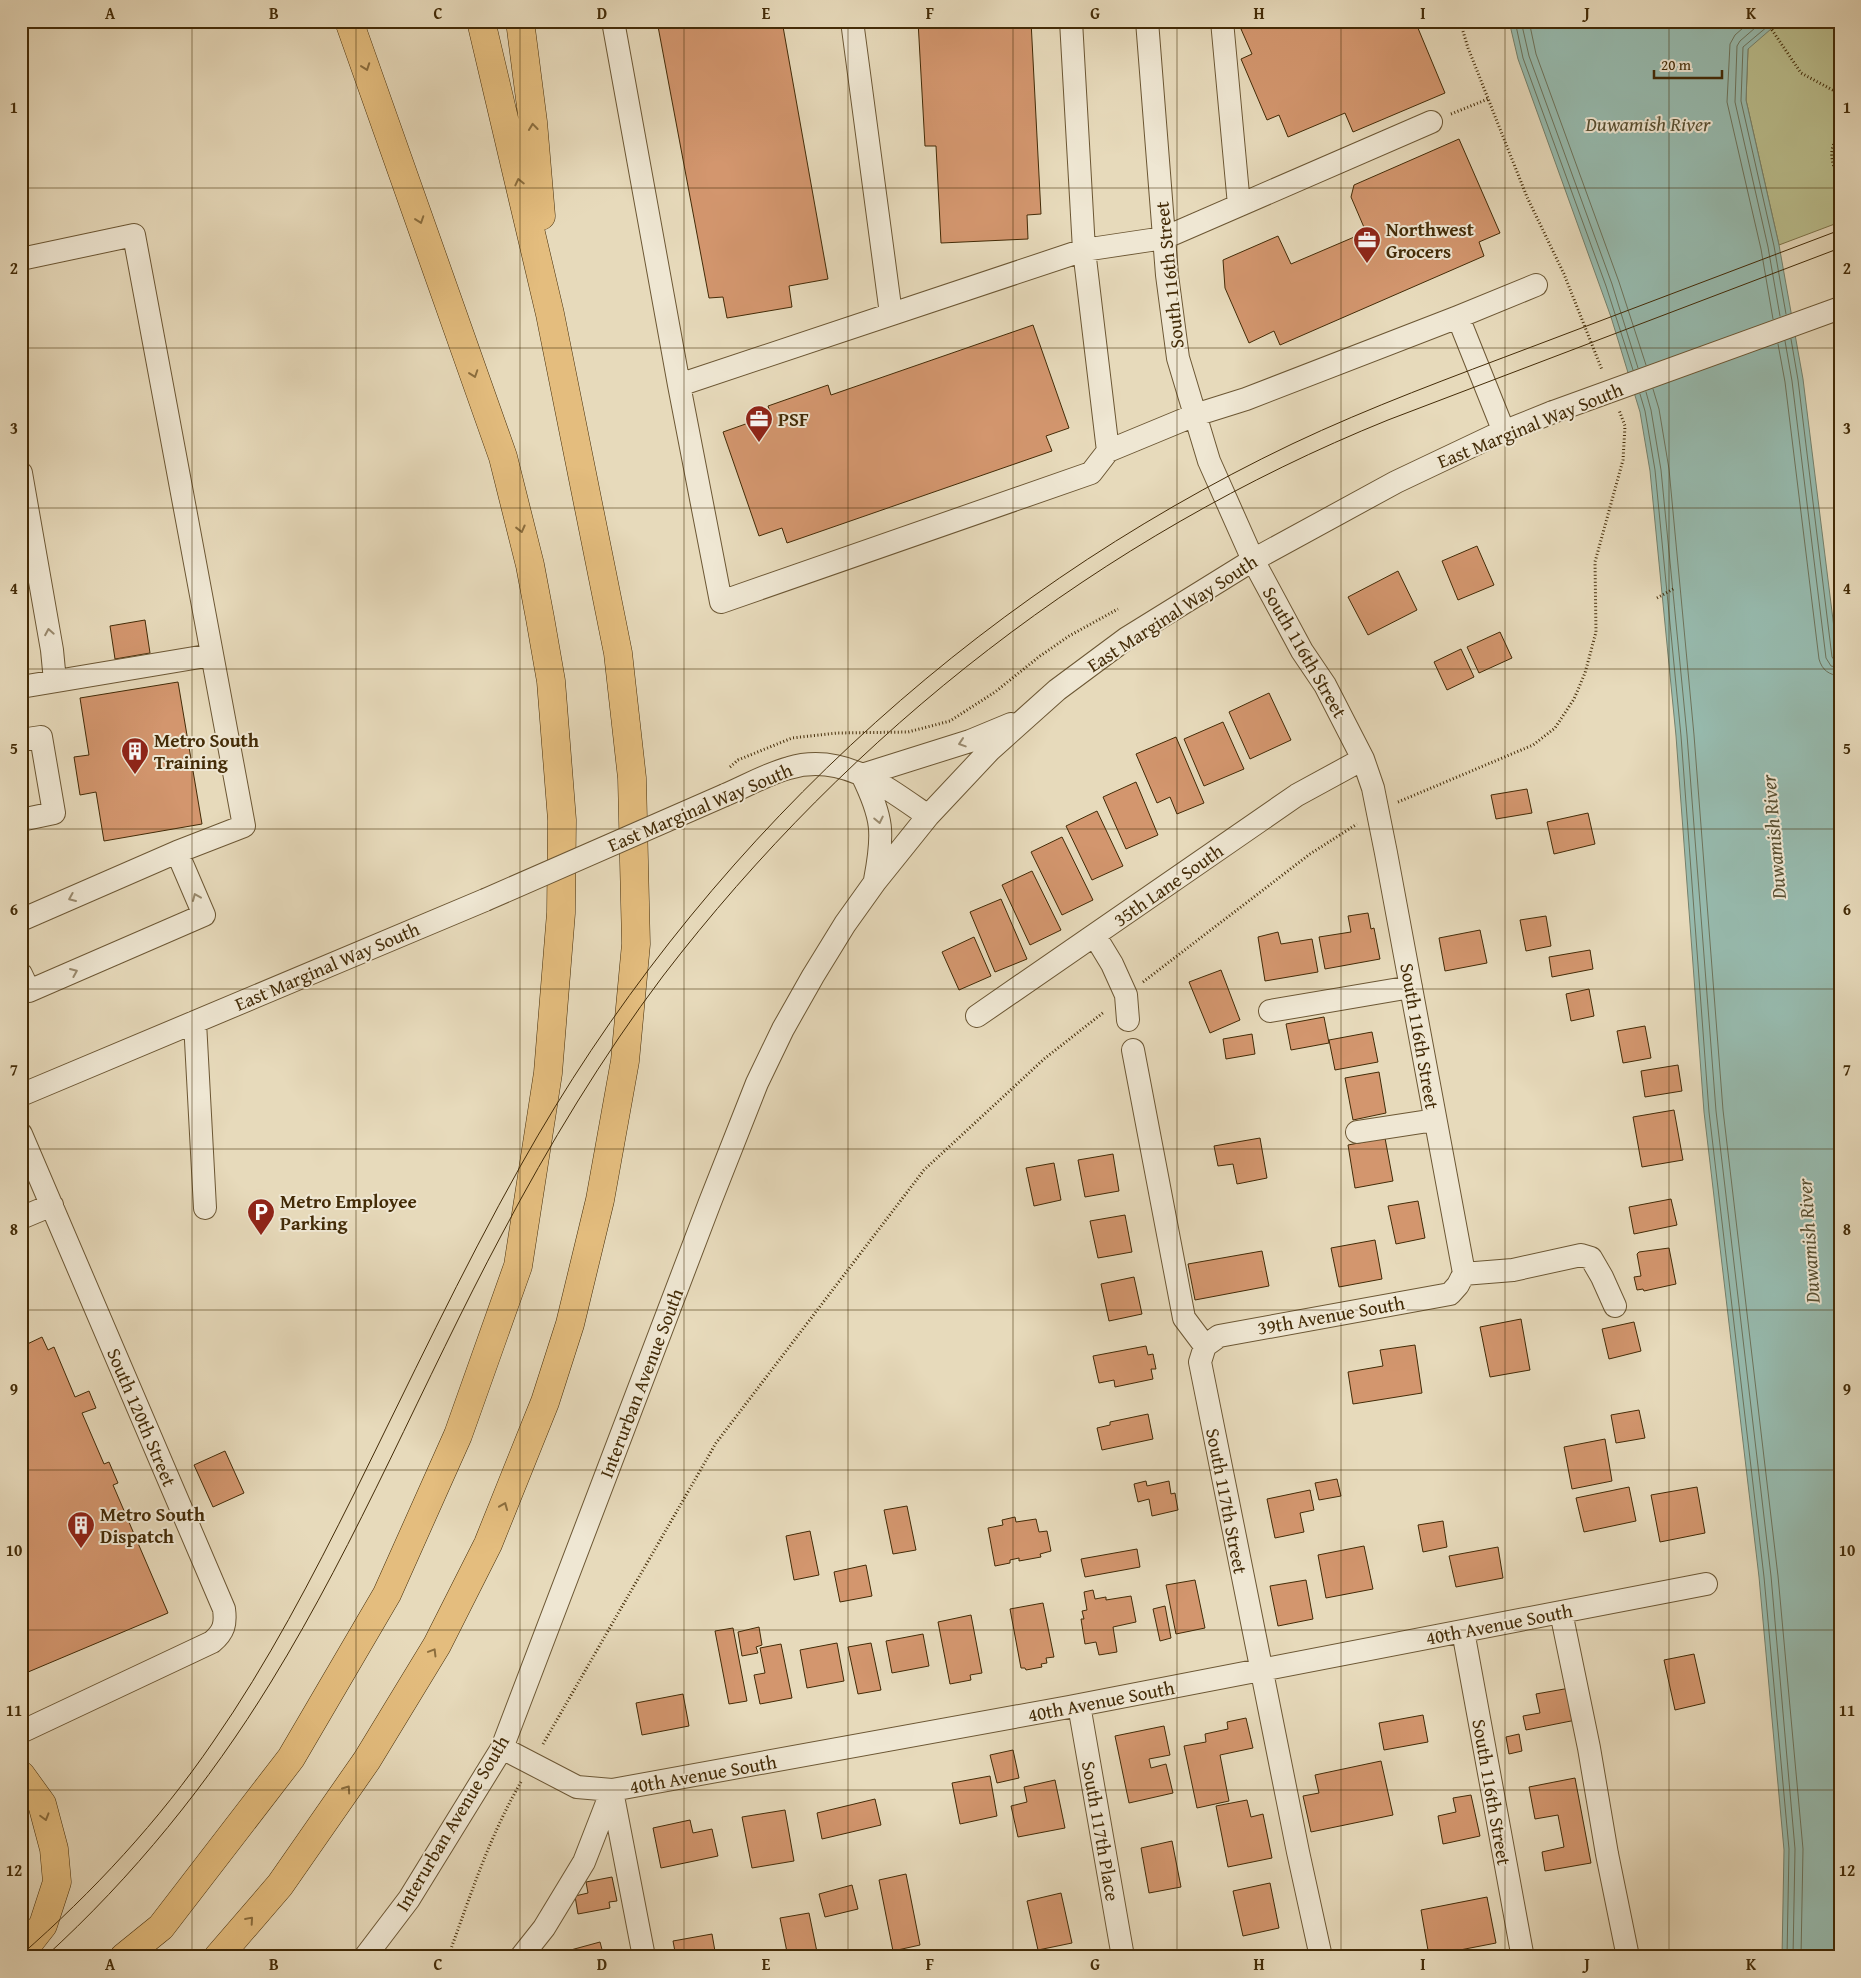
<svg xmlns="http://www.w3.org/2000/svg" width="1861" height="1978" viewBox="0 0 1861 1978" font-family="'Gentium Book Plus',serif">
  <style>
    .green { fill: #babe8d; stroke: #7e744a }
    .water { fill: #97bbaf; stroke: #75816c }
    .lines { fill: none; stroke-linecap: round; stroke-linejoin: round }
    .shore { stroke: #6d735b; stroke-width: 1 }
    .building { fill: #d3966e; stroke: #432b07 }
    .minor-casing { stroke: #6c5734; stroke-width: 24 }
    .highway-casing { stroke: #432b07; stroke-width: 29 }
    .path { stroke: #432b07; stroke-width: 3; stroke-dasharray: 1 2.5; stroke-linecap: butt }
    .minor { stroke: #efe7d3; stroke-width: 22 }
    .highway { stroke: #e4bd7e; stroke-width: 28 }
    .tram { stroke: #432b07; stroke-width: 1 }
    .minor-bridge-casing { stroke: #6c5734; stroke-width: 24; stroke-linecap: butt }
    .minor-bridge { stroke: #efe7d3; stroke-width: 22 }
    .oneway { stroke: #8b6d3d }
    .oneway2 { stroke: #99896d }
    .grid { fill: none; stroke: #432b07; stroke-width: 1; stroke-opacity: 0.55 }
    .labels { text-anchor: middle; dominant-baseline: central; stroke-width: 4; stroke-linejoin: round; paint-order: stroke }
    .poi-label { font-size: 19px; font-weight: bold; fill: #432b07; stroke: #efe7d3; text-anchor: start }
    .street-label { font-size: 19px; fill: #432b07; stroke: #efe7d3 }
    .water-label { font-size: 20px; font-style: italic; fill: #584f31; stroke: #efe7d3 }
    .neatline { fill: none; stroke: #432b07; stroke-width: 2 }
    .grid-label { font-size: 16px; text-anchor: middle; font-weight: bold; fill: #432b07 }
  </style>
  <rect width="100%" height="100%" fill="#e7dabb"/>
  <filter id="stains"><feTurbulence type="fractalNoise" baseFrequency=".004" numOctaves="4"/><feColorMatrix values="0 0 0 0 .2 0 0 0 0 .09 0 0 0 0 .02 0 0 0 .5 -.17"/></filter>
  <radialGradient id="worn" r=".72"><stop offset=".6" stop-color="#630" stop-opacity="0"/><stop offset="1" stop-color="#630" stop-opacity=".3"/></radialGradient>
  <path class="green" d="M1740 21H1840V222L1779 245 1746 100 1748 49Z"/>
  <path class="water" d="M1509 21H1784L1771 29 1748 49 1746 100 1779 245 1803 379 1840 676V1957H1782L1784 1850 1759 1577 1704 1112 1676 736 1650 471 1640 412 1611 317 1518 59Z"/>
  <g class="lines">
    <path class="shore" d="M1515 21 1523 58 1606 286 1633 370
      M1521 21 1529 56 1612 284 1638 368
      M1529 21 1536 54 1619 282 1646 365
      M1751 21 1735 35 1730 44 1727 102 1761 249 1773 319
      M1763 21 1740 41 1737 46 1735 102 1768 247 1780 316
      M1774 21 1743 47 1741 101 1774 246 1786 314
      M1791 339 1798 380 1832 657 1835 661 1840 662
      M1785 341 1792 381 1826 658 1831 666 1840 668
      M1778 344 1785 382 1819 659C1822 670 1829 675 1840 676
      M1653 389 1659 409 1669 469 1694 735 1723 1110 1778 1576 1803 1849 1801 1957
      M1646 392 1651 410 1661 470 1687 735 1716 1111 1771 1576 1795 1849 1793 1957
      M1640 394 1645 411 1655 470 1681 736 1709 1112 1764 1577 1789 1849 1787 1957"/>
  </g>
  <path class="building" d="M657 21H782L828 279 789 286 792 307 727 318 723 297 709 298Z
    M918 21H1031L1041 214 1027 215 1028 239 941 243 936 146H925Z
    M1249 21H1415L1445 93 1353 132 1345 113 1288 137 1279 115 1267 120 1241 59 1252 54 1241 29 1250 25Z
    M1459 139 1500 233 1479 242 1484 256 1280 345 1274 331 1249 343 1225 288 1223 260 1278 236 1291 264 1366 232 1351 197 1354 185Z
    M1033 325 1069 428 1046 436 1052 451 787 543 782 528 759 536 723 432 771 415 768 406 828 385 831 395Z
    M1477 546 1494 585 1458 600 1442 561Z
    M1398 571 1417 610 1368 635 1348 597Z
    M145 620 150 653 115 659 110 626Z
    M1500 632 1512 658 1479 673 1467 647Z
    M1461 649 1474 677 1447 690 1434 662Z
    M178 682 202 824 104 841 96 792 80 795 74 757 89 755 80 698Z
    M1269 693 1291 740 1250 759 1229 712Z
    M1223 722 1244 769 1204 786 1184 739Z
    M1176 737 1204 803 1177 814 1170 797 1157 803 1136 754Z
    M1136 782 1158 835 1126 849 1103 797Z
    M1527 789 1532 813 1496 819 1491 795Z
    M1097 811 1123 866 1092 880 1066 826Z
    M1588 813 1595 844 1554 854 1547 822Z
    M1062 837 1093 900 1062 915 1031 852Z
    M1032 871 1061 930 1030 945 1002 885Z
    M1001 899 1027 959 995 972 970 912Z
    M1368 913 1371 929 1374 928 1380 959 1325 969 1319 937 1351 932 1348 916Z
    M1546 916 1551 946 1526 951 1520 920Z
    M1480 930 1487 963 1445 971 1439 938Z
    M1278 932 1281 944 1312 939 1318 972 1265 981 1258 937Z
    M974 937 991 976 959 990 942 952Z
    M1590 950 1593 969 1552 977 1549 957Z
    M1221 970 1240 1020 1210 1033 1189 982Z
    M1589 989 1594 1016 1571 1021 1566 994Z
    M1324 1017 1329 1043 1291 1050 1286 1024Z
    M1645 1026 1651 1058 1623 1063 1617 1031Z
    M1372 1032 1378 1062 1335 1070 1329 1040Z
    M1252 1034 1255 1054 1226 1059 1223 1039Z
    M1678 1065 1682 1091 1645 1097 1641 1071Z
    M1379 1072 1386 1113 1353 1120 1345 1078Z
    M1674 1110 1683 1160 1642 1167 1633 1117Z
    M1260 1138 1267 1178 1237 1184 1233 1164 1218 1166 1214 1146Z
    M1385 1138 1393 1181 1355 1188 1348 1145Z
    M1113 1154 1119 1191 1085 1197 1078 1160Z
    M1054 1163 1061 1200 1034 1206 1026 1168Z
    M1671 1199 1677 1225 1634 1234 1629 1207Z
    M1418 1201 1425 1238 1396 1244 1388 1206Z
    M1125 1215 1132 1252 1098 1258 1090 1221Z
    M1375 1240 1382 1279 1339 1287 1331 1248Z
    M1669 1248 1676 1284 1644 1291 1643 1289 1637 1290 1634 1277 1641 1276 1637 1254 1639 1252Z
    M1262 1251 1269 1286 1195 1300 1188 1264Z
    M1134 1277 1142 1314 1109 1321 1101 1284Z
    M1521 1319 1530 1370 1490 1377 1480 1327Z
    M1634 1322 1641 1351 1609 1359 1602 1329Z
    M42 1337 48 1350 54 1347 75 1397 89 1391 96 1408 82 1413 104 1464 109 1462 118 1483 113 1485 168 1613 21 1675V1347Z
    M1415 1345 1422 1393 1353 1404 1348 1372 1383 1366 1380 1350Z
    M1146 1346 1148 1355 1153 1354 1156 1369H1151L1153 1379 1115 1387 1114 1380 1099 1383 1093 1356Z
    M1639 1410 1645 1438 1616 1443 1611 1415Z
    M1148 1414 1153 1439 1102 1450 1097 1428 1110 1425V1422Z
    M1605 1439 1612 1481 1572 1489 1564 1447Z
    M225 1451 244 1493 213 1507 194 1465Z
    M1337 1479 1341 1496 1319 1500 1315 1483Z
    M1146 1481 1147 1486 1169 1481 1171 1494 1175 1493 1178 1510 1152 1516 1149 1499 1138 1502 1134 1484Z
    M1629 1487 1636 1521 1584 1532 1576 1498Z
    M1697 1487 1705 1533 1660 1542 1651 1495Z
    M1310 1490 1314 1510 1300 1513 1304 1532 1275 1538 1267 1499Z
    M907 1506 916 1550 893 1554 884 1510Z
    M1015 1517 1016 1522 1036 1519 1039 1532 1047 1531 1051 1551 1040 1554 1041 1557 1019 1561V1558L1010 1560V1563L995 1566 988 1528 1003 1525 1002 1520Z
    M1443 1521 1447 1547 1423 1552 1418 1525Z
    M810 1531 819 1575 794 1580 786 1536Z
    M1364 1546 1373 1589 1326 1598 1318 1555Z
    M1498 1547 1503 1578 1456 1587 1449 1556Z
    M1137 1549 1140 1567 1085 1577 1081 1559Z
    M866 1565 872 1596 840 1602 834 1572Z
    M1195 1580 1205 1628 1176 1634 1166 1585Z
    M1306 1580 1313 1619 1278 1626 1270 1586Z
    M1093 1590 1095 1599 1106 1597V1600L1131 1596 1136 1622 1113 1627 1117 1652 1099 1655 1096 1642 1085 1644 1081 1619H1084L1082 1611 1087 1610 1084 1592Z
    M1043 1603 1054 1657 1046 1658 1047 1663 1041 1664 1042 1667 1026 1670 1025 1668H1021L1010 1609Z
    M1165 1606 1171 1638 1160 1641 1153 1609Z
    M971 1615 982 1673 970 1675 971 1680 950 1684 938 1622Z
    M759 1627 762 1645 756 1647 758 1653 742 1656 738 1632Z
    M733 1628 747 1701 729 1704 715 1631Z
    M923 1634 929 1666 892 1673 886 1641Z
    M837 1643 844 1681 807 1688 800 1650Z
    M871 1643 881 1690 858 1694 848 1647Z
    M781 1644 792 1698 760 1704 754 1675 765 1673 760 1648Z
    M1694 1654 1705 1703 1675 1710 1664 1660Z
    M1570 1688 1576 1720 1526 1730 1523 1716 1540 1713 1536 1694Z
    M683 1694 689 1726 642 1735 636 1703Z
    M1423 1715 1428 1742 1384 1750 1379 1723Z
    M1246 1718 1253 1748 1220 1755 1229 1801 1197 1808 1184 1746 1206 1742 1205 1734 1228 1729 1227 1722Z
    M1164 1726 1170 1755 1149 1759 1151 1768 1166 1764 1173 1793 1129 1803 1115 1736Z
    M1519 1734 1522 1751 1509 1754 1506 1737Z
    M1013 1750 1019 1778 997 1783 990 1755Z
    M1381 1761 1393 1815 1311 1832 1303 1796 1319 1793 1315 1775Z
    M990 1776 997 1816 960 1824 952 1783Z
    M1575 1778 1591 1863 1545 1871 1542 1852 1564 1847 1558 1815 1535 1819 1529 1787Z
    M1055 1780 1065 1828 1018 1837 1011 1806 1027 1802 1024 1787Z
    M1471 1795 1480 1836 1443 1844 1438 1816 1456 1812 1453 1798Z
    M875 1799 881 1825 822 1839 817 1813Z
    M1247 1800 1251 1817 1263 1814 1272 1858 1228 1867 1216 1806Z
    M785 1810 794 1861 752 1868 742 1817Z
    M690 1820 693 1833 712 1829 718 1856 661 1868 653 1828Z
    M1172 1841 1181 1887 1149 1893 1141 1848Z
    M906 1874 920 1945 893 1951 879 1880Z
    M612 1877 617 1901 609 1902 610 1908 578 1914 575 1896 588 1893 586 1882Z
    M1270 1883 1279 1928 1243 1936 1233 1891Z
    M852 1885 858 1909 825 1917 819 1894Z
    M1061 1893 1072 1943 1038 1950 1027 1901Z
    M1487 1897 1496 1943 1429 1956 1421 1910Z
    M809 1913 818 1957H788L780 1918Z
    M712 1934 716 1957H676L673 1941Z
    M600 1942 604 1957H545Z"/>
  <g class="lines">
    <g class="minor-casing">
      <path id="minor" d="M613 21 679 385 721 602 1091 473 1108 451
        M852 21 891 314
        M1071 21 1084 250 1108 451 1195 415 1246 399 1458 317 1536 285
        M1147 21 1167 275 1178 358 1209 461 1253 560 1302 651 1325 685 1363 759 1373 788 1386 853 1464 1273 1458 1285 1450 1294 1219 1336 1205 1346
        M1222 21 1239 205
        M21 259 134 235 244 826 177 852
        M1458 317 1504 432
        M679 385 1084 250 1164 238 1431 122
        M21 473 52 650 55 681
        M21 687 212 655
        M21 740 41 737 54 813 21 820
        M862 775 970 741 1011 724
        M862 775C883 818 884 833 875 880
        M725 795C746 786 767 774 789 768 842 752 886 787 928 816
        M21 920 177 852 204 915 29 991 21 974
        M1095 936 1112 964 1126 995 1128 1020
        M1270 1011 1411 987
        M977 1016 1297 795 1363 759
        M195 1022 205 1208
        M1133 1050 1184 1318 1205 1346 1200 1362 1298 1852 1321 1957
        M21 1095 485 900
        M1357 1132 1435 1120
        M21 1134 224 1609C226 1624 224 1632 212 1642L21 1732
        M21 1218 52 1205
        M1463 1274 1513 1270 1581 1255 1591 1258 1602 1277 1615 1306
        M1561 1612 1589 1748 1607 1854 1628 1957
        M1463 1631 1522 1953
        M1079 1705 1123 1957
        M502 1748 577 1787 612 1790 1069 1707 1706 1584
        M612 1791 644 1957
        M365 1957 409 1899 502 1748 710 1202 757 1083 783 1029 813 976 845 924 875 882 928 816 990 750 1057 690 1127 638 1253 560 1396 482 1493 436 1553 412
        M521 1957 544 1928 584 1862 612 1790"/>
    </g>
    <g class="highway-casing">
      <path id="highway" d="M520 21 533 122 541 216
        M21 1775 42 1804 54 1849 57 1882 43 1925 21 1953
        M124 1957 161 1927 291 1758 387 1594 458 1435 518 1266 548 1073 561 913 562 820 551 681 540 618 530 565 503 457 349 21
        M218 1957 280 1885 367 1760 437 1645 488 1544 545 1402 570 1324 600 1200 625 1061 636 944 632 778 618 653 550 314 481 21"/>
    </g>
    <path class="path" d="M1460 21 1468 48 1527 197 1564 274 1602 370
      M1766 21 1801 73 1840 94
      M1838 92 1835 100 1840 112
      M1451 114 1488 99
      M1840 136C1825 149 1834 168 1840 184
      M1657 598 1675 588
      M730 767 738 760 792 738 837 733 908 732 950 721 995 692 1040 656 1069 636 1118 609
      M1398 802 1533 745 1555 728 1574 699 1585 673 1596 632 1595 562 1623 460 1625 426 1619 410
      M1143 982 1310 854 1357 824
      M543 1744 716 1443 924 1170 1044 1059 1104 1012
      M448 1957C470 1897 489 1837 521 1782"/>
    <use href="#minor" class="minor"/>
    <use href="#highway" class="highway"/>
    <path class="tram" d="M21 1955C93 1892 159 1821 213 1742 268 1663 312 1578 355 1492 409 1383 461 1272 521 1165 696 852 968 599 1292 444 1370 407 1452 377 1534 346 1636 307 1738 269 1840 230
      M45 1957C133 1877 209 1783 271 1682 359 1539 423 1382 502 1234 549 1145 602 1057 663 976 851 731 1101 536 1388 420L1840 248"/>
    <g class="minor-bridge-casing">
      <path id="minor-bridge" d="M1553 412 1840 308
        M485 900 725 795"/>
    </g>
    <use href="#minor-bridge" class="minor-bridge"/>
  </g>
  <defs><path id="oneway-chevron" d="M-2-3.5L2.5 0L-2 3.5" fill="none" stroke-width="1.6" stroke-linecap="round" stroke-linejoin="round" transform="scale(1.25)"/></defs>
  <g class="oneway">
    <use href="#oneway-chevron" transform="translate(366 67) rotate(70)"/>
    <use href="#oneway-chevron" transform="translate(533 127) rotate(-96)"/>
    <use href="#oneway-chevron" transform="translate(519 182) rotate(-103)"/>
    <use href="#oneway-chevron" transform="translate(420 220) rotate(71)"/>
    <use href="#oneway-chevron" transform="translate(474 374) rotate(71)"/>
    <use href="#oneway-chevron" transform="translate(521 529) rotate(76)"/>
    <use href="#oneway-chevron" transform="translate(504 1506) rotate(-68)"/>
    <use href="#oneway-chevron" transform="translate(433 1652) rotate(-59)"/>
    <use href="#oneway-chevron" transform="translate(347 1789) rotate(-55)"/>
    <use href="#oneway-chevron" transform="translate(45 1817) rotate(74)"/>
    <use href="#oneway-chevron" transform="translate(250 1920) rotate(-49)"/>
  </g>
  <g class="oneway2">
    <use href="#oneway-chevron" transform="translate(49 632) rotate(-100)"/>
    <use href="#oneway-chevron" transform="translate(962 743) rotate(162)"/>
    <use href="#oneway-chevron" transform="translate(879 820) rotate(78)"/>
    <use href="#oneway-chevron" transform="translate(196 897) rotate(-113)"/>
    <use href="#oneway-chevron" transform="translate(72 898) rotate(157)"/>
    <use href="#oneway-chevron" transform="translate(74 972) rotate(-23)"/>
  </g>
  <path class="grid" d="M192 21V1957M356 21V1957M520 21V1957M684 21V1957M848 21V1957M1013 21V1957M1177 21V1957M1341 21V1957M1505 21V1957M1669 21V1957M21 188H1840M21 348H1840M21 508H1840M21 669H1840M21 829H1840M21 989H1840M21 1149H1840M21 1310H1840M21 1470H1840M21 1630H1840M21 1790H1840"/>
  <defs>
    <g id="office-pin" transform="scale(1.4375)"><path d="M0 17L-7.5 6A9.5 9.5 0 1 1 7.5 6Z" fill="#8f2418" stroke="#efe7d3"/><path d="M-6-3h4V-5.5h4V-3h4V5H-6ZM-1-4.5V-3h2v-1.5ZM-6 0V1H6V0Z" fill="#fff"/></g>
    <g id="building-pin" transform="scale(1.4375)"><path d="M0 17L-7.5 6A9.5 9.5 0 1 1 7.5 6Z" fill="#8f2418" stroke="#efe7d3"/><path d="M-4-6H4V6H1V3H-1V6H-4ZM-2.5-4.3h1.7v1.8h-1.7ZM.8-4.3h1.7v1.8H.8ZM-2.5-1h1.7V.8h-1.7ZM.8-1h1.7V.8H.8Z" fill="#fff"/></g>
    <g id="parking-pin" transform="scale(1.4375)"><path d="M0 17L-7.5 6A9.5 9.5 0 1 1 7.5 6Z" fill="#8f2418" stroke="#efe7d3"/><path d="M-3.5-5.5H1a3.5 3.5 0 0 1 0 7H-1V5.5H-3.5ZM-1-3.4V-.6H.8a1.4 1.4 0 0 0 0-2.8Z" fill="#fff"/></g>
  </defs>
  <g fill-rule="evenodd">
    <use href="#office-pin" x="1367" y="240"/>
    <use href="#office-pin" x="759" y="419"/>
    <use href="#building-pin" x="135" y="751"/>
    <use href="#parking-pin" x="261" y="1212"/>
    <use href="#building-pin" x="81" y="1525"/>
  </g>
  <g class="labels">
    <g class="poi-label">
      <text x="1386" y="229">Northwest<tspan x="1386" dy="22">Grocers</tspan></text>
      <text x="778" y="419">PSF</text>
      <text x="154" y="740">Metro South<tspan x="154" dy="22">Training</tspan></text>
      <text x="280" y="1201">Metro Employee<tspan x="280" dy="22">Parking</tspan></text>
      <text x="100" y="1514">Metro South<tspan x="100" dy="22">Dispatch</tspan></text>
    </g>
    <g class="street-label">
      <text transform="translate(1169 275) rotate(-96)">South 116th Street</text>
      <text transform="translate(1530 425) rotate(-22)">East Marginal Way South</text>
      <text transform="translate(1172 613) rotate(-33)">East Marginal Way South</text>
      <text transform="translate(1305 652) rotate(60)">South 116th Street</text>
      <text transform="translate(700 807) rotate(-23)">East Marginal Way South</text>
      <text transform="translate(1168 885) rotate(-35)">35th Lane South</text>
      <text transform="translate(327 966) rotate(-23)">East Marginal Way South</text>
      <text transform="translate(1420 1036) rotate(80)">South 116th Street</text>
      <text transform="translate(1331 1315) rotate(-10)">39th Avenue South</text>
      <text transform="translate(641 1383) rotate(-69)">Interurban Avenue South</text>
      <text transform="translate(142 1417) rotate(67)">South 120th Street</text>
      <text transform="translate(1227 1501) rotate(79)">South 117th Street</text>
      <text transform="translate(1499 1624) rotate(-11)">40th Avenue South</text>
      <text transform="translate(1101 1701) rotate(-11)">40th Avenue South</text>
      <text transform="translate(703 1774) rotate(-10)">40th Avenue South</text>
      <text transform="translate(1492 1792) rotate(80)">South 116th Street</text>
      <text transform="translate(452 1823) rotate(-59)">Interurban Avenue South</text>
      <text transform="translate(1101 1831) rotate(80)">South 117th Place</text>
    </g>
    <g class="water-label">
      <text x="1648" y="123">Duwamish River</text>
      <text transform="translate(1773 837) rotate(-95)">Duwamish River</text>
      <text transform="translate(1808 1241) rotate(-94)">Duwamish River</text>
    </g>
  </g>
  <rect width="1861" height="1978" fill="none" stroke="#e7dabb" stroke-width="55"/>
  <path d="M1654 70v8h68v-8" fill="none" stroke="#432b07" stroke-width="2.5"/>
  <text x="1661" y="70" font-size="15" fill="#432b07" stroke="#efe7d3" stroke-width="4" paint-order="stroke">20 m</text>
  <rect x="28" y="28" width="1806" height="1922" class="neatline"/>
  <g class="grid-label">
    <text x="110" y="19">A</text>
    <text x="274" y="19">B</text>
    <text x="438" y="19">C</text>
    <text x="602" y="19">D</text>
    <text x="766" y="19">E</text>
    <text x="930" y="19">F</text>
    <text x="1095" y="19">G</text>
    <text x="1259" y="19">H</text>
    <text x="1423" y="19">I</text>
    <text x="1587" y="19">J</text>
    <text x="1751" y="19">K</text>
    <text x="14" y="113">1</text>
    <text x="1847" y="113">1</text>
    <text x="14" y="274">2</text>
    <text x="1847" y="274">2</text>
    <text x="14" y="434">3</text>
    <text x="1847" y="434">3</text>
    <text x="14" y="594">4</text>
    <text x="1847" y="594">4</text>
    <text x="14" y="754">5</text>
    <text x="1847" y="754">5</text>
    <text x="14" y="915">6</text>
    <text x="1847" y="915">6</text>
    <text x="14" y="1075">7</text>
    <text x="1847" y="1075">7</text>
    <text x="14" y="1235">8</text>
    <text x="1847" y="1235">8</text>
    <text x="14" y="1395">9</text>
    <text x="1847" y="1395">9</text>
    <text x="14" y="1556">10</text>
    <text x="1847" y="1556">10</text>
    <text x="14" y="1716">11</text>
    <text x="1847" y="1716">11</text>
    <text x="14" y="1876">12</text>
    <text x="1847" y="1876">12</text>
    <text x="110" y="1970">A</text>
    <text x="274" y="1970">B</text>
    <text x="438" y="1970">C</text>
    <text x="602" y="1970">D</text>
    <text x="766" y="1970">E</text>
    <text x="930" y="1970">F</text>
    <text x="1095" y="1970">G</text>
    <text x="1259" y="1970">H</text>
    <text x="1423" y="1970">I</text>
    <text x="1587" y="1970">J</text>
    <text x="1751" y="1970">K</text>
  </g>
  <rect width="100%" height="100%" filter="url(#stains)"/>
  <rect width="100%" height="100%" fill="url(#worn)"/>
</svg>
